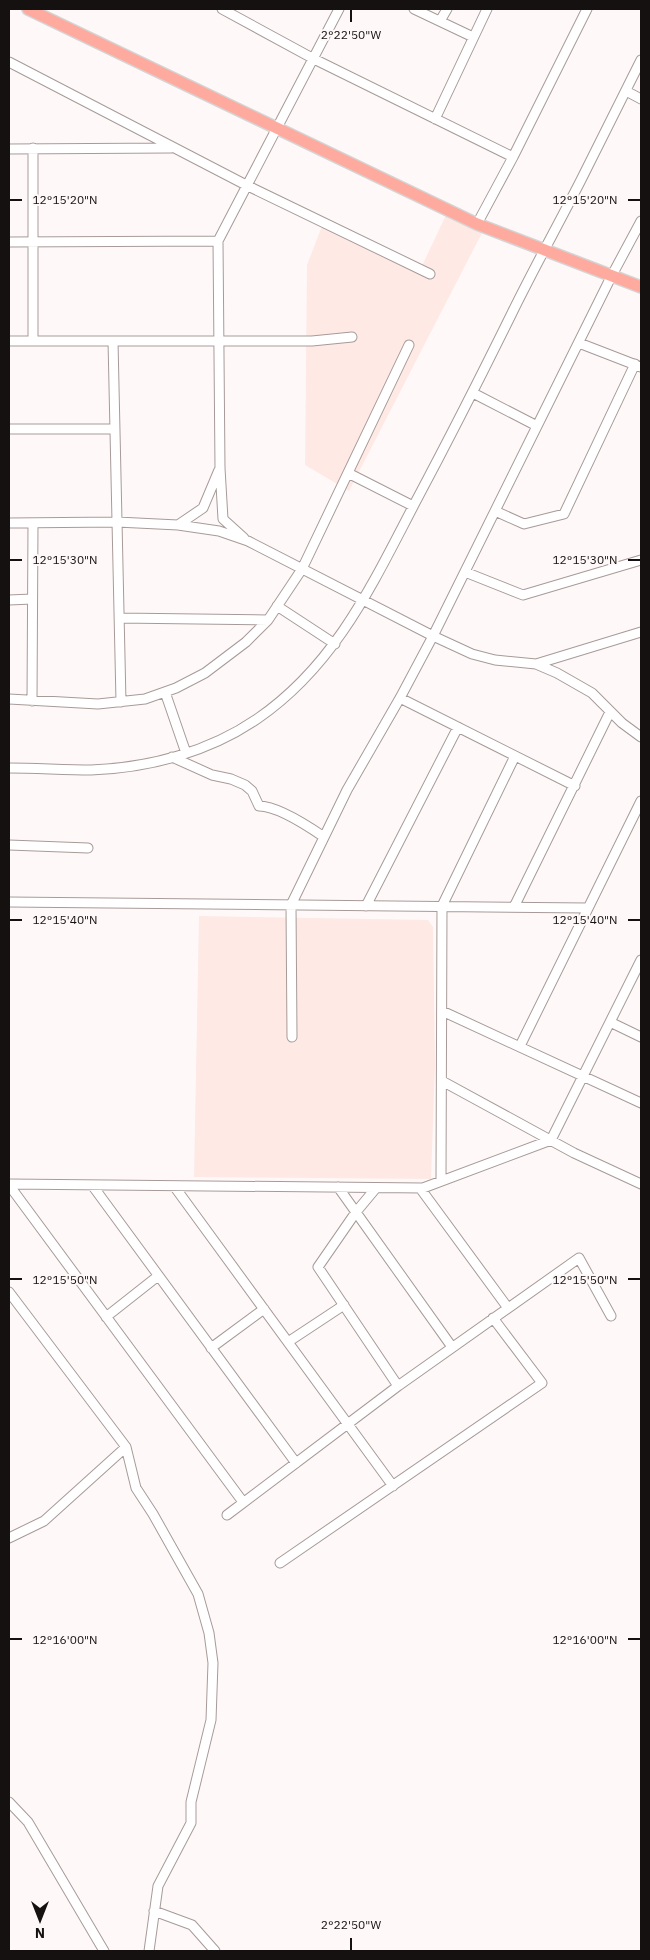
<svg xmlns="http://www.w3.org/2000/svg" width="650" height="1960" viewBox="0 0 650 1960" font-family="'IBM Plex Sans',sans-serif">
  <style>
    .built { fill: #fee9e5 }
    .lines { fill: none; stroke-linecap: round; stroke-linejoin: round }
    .minor-casing { stroke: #a79b99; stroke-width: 11 }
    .major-casing { stroke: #d5d4d4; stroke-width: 14 }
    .minor { stroke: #fff; stroke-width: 9 }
    .major { stroke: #ffaa9e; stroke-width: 11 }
    .ticks { fill: none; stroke: #151110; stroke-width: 2 }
    .ticks-label { font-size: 12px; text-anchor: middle; fill: #151110; stroke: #fef9f8; stroke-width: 4; stroke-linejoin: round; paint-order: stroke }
  </style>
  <rect width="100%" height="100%" fill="#fef9f8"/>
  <path class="built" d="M447 213 483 231 349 491 305 465 307 265 322 226 419 272Z
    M199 916 428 920 433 927 435 1064 431 1179 194 1177Z"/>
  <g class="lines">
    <g class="minor-casing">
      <path id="minor" d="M222 9 314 59 513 157
        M414 9 473 37
        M440 21 447 9
        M9 62 248 186 430 274
        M626 91 641 99
        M435 119 487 9
        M33 148V341
        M9 149 171 148
        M477 224 513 157 587 9
        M9 242 218 241
        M9 341H312L352 337
        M113 341 121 702
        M579 343 641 367
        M473 393 537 426
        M9 429H115
        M348 473 413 506
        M495 511 524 524 564 514 635 364
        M9 523 117 522 178 525 219 531 248 541 433 636 472 654 495 660 536 664 557 673 592 693 622 723 641 737
        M178 525 203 508 219 470
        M244 538 223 519 220 468 218 241 339 9
        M465 572 523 595 641 560
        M9 600 32 599
        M277 606 335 644
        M119 618 268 620
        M536 664 641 632
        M165 692 186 753
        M400 698 575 786
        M9 699 98 704 145 699 176 688 205 673 246 642 268 620 302 569 409 345
        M32 701 33 523
        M172 757 212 775 231 779 245 785 252 791 259 806C278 806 308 826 324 837
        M9 768C36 768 64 770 91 770 149 768 209 752 257 719 336 665 373 583 416 501 449 439 481 376 512 313 534 268 558 225 581 180 601 140 621 100 641 60
        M9 845 88 848
        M9 902 588 908
        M366 906 458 727
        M514 907 610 712
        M442 1011 641 1103
        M610 1022 641 1037
        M292 1037 291 905 347 790 400 698 433 636 611 277 641 221
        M520 1046 641 801
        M442 1081 574 1153 641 1184
        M441 1181 442 906 515 756
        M9 1184 423 1188 551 1140 641 960
        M9 1185 243 1502
        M92 1185 296 1463
        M174 1186 393 1486
        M338 1187 452 1347
        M376 1188 356 1212 318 1267 398 1386
        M420 1188 508 1308
        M9 1292 126 1447 136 1488 153 1514 198 1594 209 1633 213 1663 211 1720 191 1802V1823L158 1886 149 1951
        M106 1317 158 1276
        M288 1342 344 1305
        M211 1348 264 1309
        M227 1515 398 1386 579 1258 611 1316
        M9 1538 44 1521 126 1447
        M280 1563 542 1383 493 1318
        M9 1802 28 1822 104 1951
        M154 1911 192 1925 215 1951"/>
    </g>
    <g class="major-casing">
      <path id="major" d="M28 9 477 224 641 287"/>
    </g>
    <use href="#minor" class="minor"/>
    <use href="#major" class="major"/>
  </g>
  <path class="ticks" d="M351 10V22M10 200H22M628 200H640M10 560H22M628 560H640M10 920H22M628 920H640M10 1279H22M628 1279H640M10 1639H22M628 1639H640M351 1938V1950"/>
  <g class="ticks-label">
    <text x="351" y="39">2°22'50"W</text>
    <text x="585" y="204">12°15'20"N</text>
    <text x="65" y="204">12°15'20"N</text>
    <text x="585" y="564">12°15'30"N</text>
    <text x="65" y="564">12°15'30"N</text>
    <text x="65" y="924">12°15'40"N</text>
    <text x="585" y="924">12°15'40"N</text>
    <text x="65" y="1284">12°15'50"N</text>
    <text x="585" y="1284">12°15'50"N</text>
    <text x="65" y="1644">12°16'00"N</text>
    <text x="585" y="1644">12°16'00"N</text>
    <text x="351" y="1929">2°22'50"W</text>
  </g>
  <rect width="650" height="1960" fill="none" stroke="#151110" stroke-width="20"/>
  <g transform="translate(40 1920) rotate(180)" stroke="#fef9f8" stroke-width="4" paint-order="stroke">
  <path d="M0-4L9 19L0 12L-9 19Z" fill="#151110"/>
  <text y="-8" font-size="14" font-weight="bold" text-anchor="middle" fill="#151110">N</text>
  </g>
</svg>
